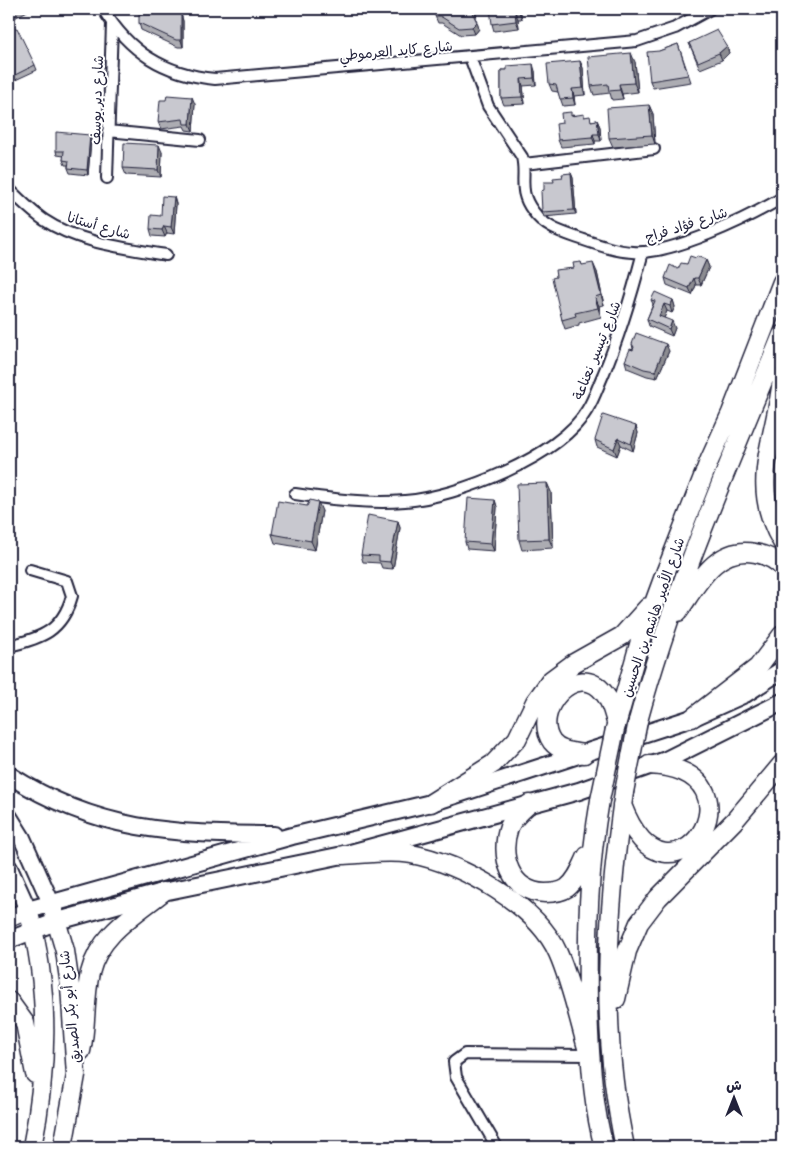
<svg xmlns="http://www.w3.org/2000/svg" width="791" height="1156" viewBox="0 0 791 1156" font-family="'Playpen Sans','Playpen Sans Arabic',sans-serif">
  <style>
    .lines { fill: none; stroke-linecap: round; stroke-linejoin: round }
    .lane-casing { stroke: #22223b; stroke-width: 9 }
    .street-casing { stroke: #22223b; stroke-width: 14 }
    .primary-casing { stroke: #22223b; stroke-width: 20 }
    .highway-casing { stroke: #22223b; stroke-width: 21 }
    .lane { stroke: #fff; stroke-width: 5 }
    .street { stroke: #fff; stroke-width: 10 }
    .primary { stroke: #fff; stroke-width: 16 }
    .highway { stroke: #fff; stroke-width: 18 }
    .highway-bridge-casing { stroke: #22223b; stroke-width: 21; stroke-linecap: butt }
    .highway-bridge { stroke: #fff; stroke-width: 18 }
    .wall { fill: #acacb2; stroke: #22223b }
    .shaded-wall { fill: #8c8c91; stroke: #22223b }
    .building { fill: #c8c8cf; stroke: #22223b }
    .labels { text-anchor: middle; dominant-baseline: central; stroke-width: 4; stroke-linejoin: round; paint-order: stroke }
    .street-label { font-size: 14px; fill: #22223b; stroke: #fff }
  </style>
  <rect width="100%" height="100%" fill="#fff"/>
  <filter id="ink" filterUnits="userSpaceOnUse"><feTurbulence type="fractalNoise" baseFrequency=".02" numOctaves="2"/><feDisplacementMap in="SourceGraphic" scale="10" xChannelSelector="R" yChannelSelector="G"/><feConvolveMatrix kernelMatrix="1 2 1 2 8 2 1 2 1" color-interpolation-filters="sRGB"/></filter>
  <g filter="url(#ink)">
    <g class="lines">
      <g class="lane-casing">
        <path id="lane" d="M488 1147 492 1138"/>
      </g>
      <g class="street-casing">
        <path id="street" d="M103 9C129 52 164 74 215 79L637 41 675 28 710 9
          M470 57 488 106 522 157C527 177 517 190 533 211 544 227 561 232 578 238 596 244 614 251 633 252 672 255 748 218 782 198
          M108 131 200 140
          M524 164 654 149
          M107 178 112 24
          M9 189C20 200 31 211 44 220 78 243 126 248 166 255
          M295 494C331 499 368 504 405 501 457 497 560 457 587 410 594 399 598 386 603 375 620 335 632 294 643 252
          M9 646C42 638 62 631 72 596L67 581 30 570
          M497 1147 456 1077 454 1062 465 1054 589 1055"/>
      </g>
      <g class="primary-casing">
        <path id="primary" d="M9 775C98 832 172 834 274 835
          M9 817 22 838 51 903
          M9 868 28 910
          M9 918 28 910 292 836 431 803 692 718 745 694 782 670
          M9 940 58 921 163 892 343 855 579 791 666 760 782 702"/>
      </g>
      <g class="highway-casing">
        <path id="highway" d="M782 378C777 438 747 483 782 542
          M678 612C697 585 716 545 755 553 766 555 775 559 782 567
          M692 718 758 667 782 635
          M638 721C674 588 730 462 782 335
          M615 729 640 641 664 576 710 459 731 413 782 282
          M584 754C573 752 560 752 552 742 530 711 577 658 604 693 611 701 613 712 616 722
          M624 792C607 910 599 1029 625 1147
          M600 800C588 868 587 935 588 1004 589 1048 592 1104 604 1147
          M431 803 493 764 517 739 535 702 551 680 574 663 622 636 648 607
          M529 804C521 811 513 818 509 827 499 856 510 892 545 893 552 893 561 892 567 888 577 880 582 867 587 856
          M622 805C669 931 775 770 649 765
          M343 855C365 854 390 850 411 854 461 863 537 905 558 953 571 982 580 1024 589 1055
          M51 903 65 951 70 986 76 1075 63 1147
          M28 910C50 988 48 1069 32 1147
          M616 999 627 951 639 923 658 898 735 820 782 764
          M9 1001 25 1023 35 1074
          M81 1051C87 1025 84 999 90 973 99 935 134 915 163 892"/>
      </g>
      <use href="#lane" class="lane"/>
      <use href="#street" class="street"/>
      <use href="#primary" class="primary"/>
      <use href="#highway" class="highway"/>
      <g class="highway-bridge-casing">
        <path id="highway-bridge" d="M624 792 638 721
          M600 800 615 729"/>
      </g>
      <use href="#highway-bridge" class="highway-bridge"/>
    </g>
    <path class="wall" d="M9 9H31L9 21Z
      M438 9H476V20L479 29 475 34 461 35 442 23H438L435 16Z
      M520 9 522 19H518L519 28 494 31 492 24Z
      M181 14 183 21V47H178L141 30 139 23Z
      M9 32 35 65 37 70 9 83Z
      M689 43 727 46 729 53 722 60 700 69Z
      M678 44 691 82 653 88 650 81 659 51Z
      M580 61 583 68 585 95 574 96 575 105 563 106 558 92 552 91 549 84Z
      M635 62 638 92 622 94 623 99 612 100 610 93 594 95 591 86Z
      M501 70 535 71 536 85 523 86 525 104 504 105 501 98Z
      M166 100 195 104 193 131 186 130 184 126 161 129 158 122Z
      M649 105 653 114 655 144 613 147 609 138Z
      M572 115 585 117 592 121 597 120 600 127 601 141H595V144L561 147 558 140Z
      M90 135 91 140 88 175 70 173 68 168V165H65L63 160 64 156 57 155 56 151Z
      M162 152 161 177 126 175 123 168Z
      M571 173 573 178 576 214 544 217 542 212 544 190 554 182Z
      M174 197 176 204 174 234 167 233 165 237 152 236 150 229 161 216Z
      M696 258 706 260 709 267 701 285H696L692 295 667 285 665 278Z
      M581 262 582 265 597 272 604 305 599 306 601 317 579 323V325L565 329 562 320 556 277 574 268Z
      M651 300H673L675 307 672 313 667 311 664 318 675 328 672 336 649 326 647 319 653 304Z
      M632 344 669 351 657 378 647 376 627 368 625 361 633 349Z
      M636 426 638 433 633 451 621 445 617 456 597 447 595 440Z
      M547 483 551 492 553 548 522 550 519 540Z
      M495 500 497 507 494 551 467 549 465 542Z
      M307 506 322 511 315 550 275 543 272 534Z
      M398 521 400 528 393 569 382 568 380 563 363 562 361 555Z"/>
    <path class="shaded-wall" d="M473 9H476V21L473 14Z
      M519 9H520L522 19 519 12Z
      M515 12 518 19 519 28 516 21Z
      M181 14 183 21V47L181 40Z
      M477 22 479 29 475 34 472 27Z
      M727 46 729 53 722 60 719 53Z
      M631 53 635 62 638 92 634 83Z
      M580 61 583 68 585 95 583 88Z
      M533 64 535 71 536 85 534 78Z
      M521 79 523 86 525 104 522 97Z
      M619 84 622 94 623 99 620 90Z
      M572 89 574 96 575 105 573 98Z
      M192 97 195 104 193 131 190 124Z
      M649 105 653 114 655 144 652 135Z
      M597 120 600 127 601 141 599 134Z
      M593 134 595 141V144L592 137Z
      M90 135 91 140 88 175 87 170Z
      M159 145 162 152 161 177 158 170Z
      M571 173 573 178 576 214 574 210Z
      M174 197 176 204 174 234 171 227Z
      M164 226 167 233 165 237 162 230Z
      M706 260 709 267 701 285 698 278Z
      M593 263 597 272 604 305 601 295Z
      M694 278 696 285 692 295 689 288Z
      M595 297 599 306 601 317 598 308Z
      M673 300 675 307 672 313 670 306Z
      M664 304 667 311 662 323 659 316Z
      M672 321 675 328 672 336 669 329Z
      M666 344 669 351 657 378 655 371Z
      M636 426 638 433 633 451 631 444Z
      M618 438 621 445 617 456 614 449Z
      M547 483 551 492 553 548 549 539Z
      M495 500 497 507 494 551 491 544Z
      M318 502 322 511 315 550 311 541Z
      M398 521 400 528 393 569 390 562Z"/>
    <path class="building" d="M435 9H473V14L477 22 472 27 459 28 440 16H435Z
      M490 9H519V12H515L516 21 492 24Z
      M139 14H181V40H176L139 23Z
      M17 28 35 65 9 78V32Z
      M717 30 727 46 719 53 698 62 689 43Z
      M678 44 688 75 650 81 647 52 659 51Z
      M631 53 634 83 619 84 620 90 609 91 608 84 591 86 588 57Z
      M580 61 583 88 572 89 573 98 560 99 556 85 549 84 547 64Z
      M533 64 534 78 521 79 522 97 501 98V70H507V66Z
      M167 95 192 97 190 124H184L183 119 158 122 160 100H166Z
      M649 105 652 135 609 138 607 108Z
      M571 112V116L584 114V117L590 116 591 121 597 120 599 134H593L592 137 558 140 556 124 562 123 561 113Z
      M56 132 90 135 87 170 68 168 69 161 63 160 64 151H56Z
      M124 143 159 145 158 170 123 168Z
      M571 173 574 210 542 212 541 191 544 190V182H554L553 178 563 177 562 174Z
      M162 196 174 197 171 227 164 226 162 230 150 229 151 215 161 216Z
      M690 256 696 258 697 256 706 260 698 278H694L689 288 665 278 670 265 678 269 681 263 687 264Z
      M581 262 582 265 593 263 601 295 595 297 598 308 575 313 576 316 562 320 552 278 556 277 555 270 574 268 573 263Z
      M655 292 673 300 670 306 664 304 659 316 672 321 669 329 647 319 655 301 651 300Z
      M636 333 666 344 655 371 644 369 625 361 630 349 633 350 634 347 632 344Z
      M603 415 636 426 631 444 618 438 614 449 595 440Z
      M547 483 549 539 519 540 517 484Z
      M468 498 495 500 491 544 465 542Z
      M310 500 318 502 311 541 272 534 278 501 307 506Z
      M368 515 398 521 390 562 379 561V556L361 555Z"/>
  </g>
  <g class="labels">
    <g class="street-label">
      <text transform="translate(396 50) rotate(-5)">شارع كايد العرموطي</text>
      <text transform="translate(96 100) rotate(-88)">شارع دير يوسف</text>
      <text transform="translate(686 224) rotate(-18)">شارع فؤاد فراج</text>
      <text transform="translate(99 225) rotate(16)">شارع أستانا</text>
      <text transform="translate(596 350) rotate(-68)">شارع تيسير نعناعة</text>
      <text transform="translate(652 617) rotate(-71)">شارع الأمير هاشم بن الحسين</text>
      <text transform="translate(69 1007) rotate(-96)">شارع أبو بكر الصديق</text>
    </g>
  </g>
  <rect width="791" height="1156" fill="none" stroke="#fff" stroke-width="30"/>
  <rect x="15" y="15" width="761" height="1126" fill="none" stroke="#22223b" stroke-width="2" filter="url(#ink)"/>
  <g transform="translate(734 1098)" stroke="#ffffff" stroke-width="4" paint-order="stroke">
  <path d="M0-4L9 19L0 12L-9 19Z" fill="#22223b"/>
  <text y="-8" font-size="14" font-weight="bold" text-anchor="middle" fill="#22223b">ش</text>
  </g>
</svg>
